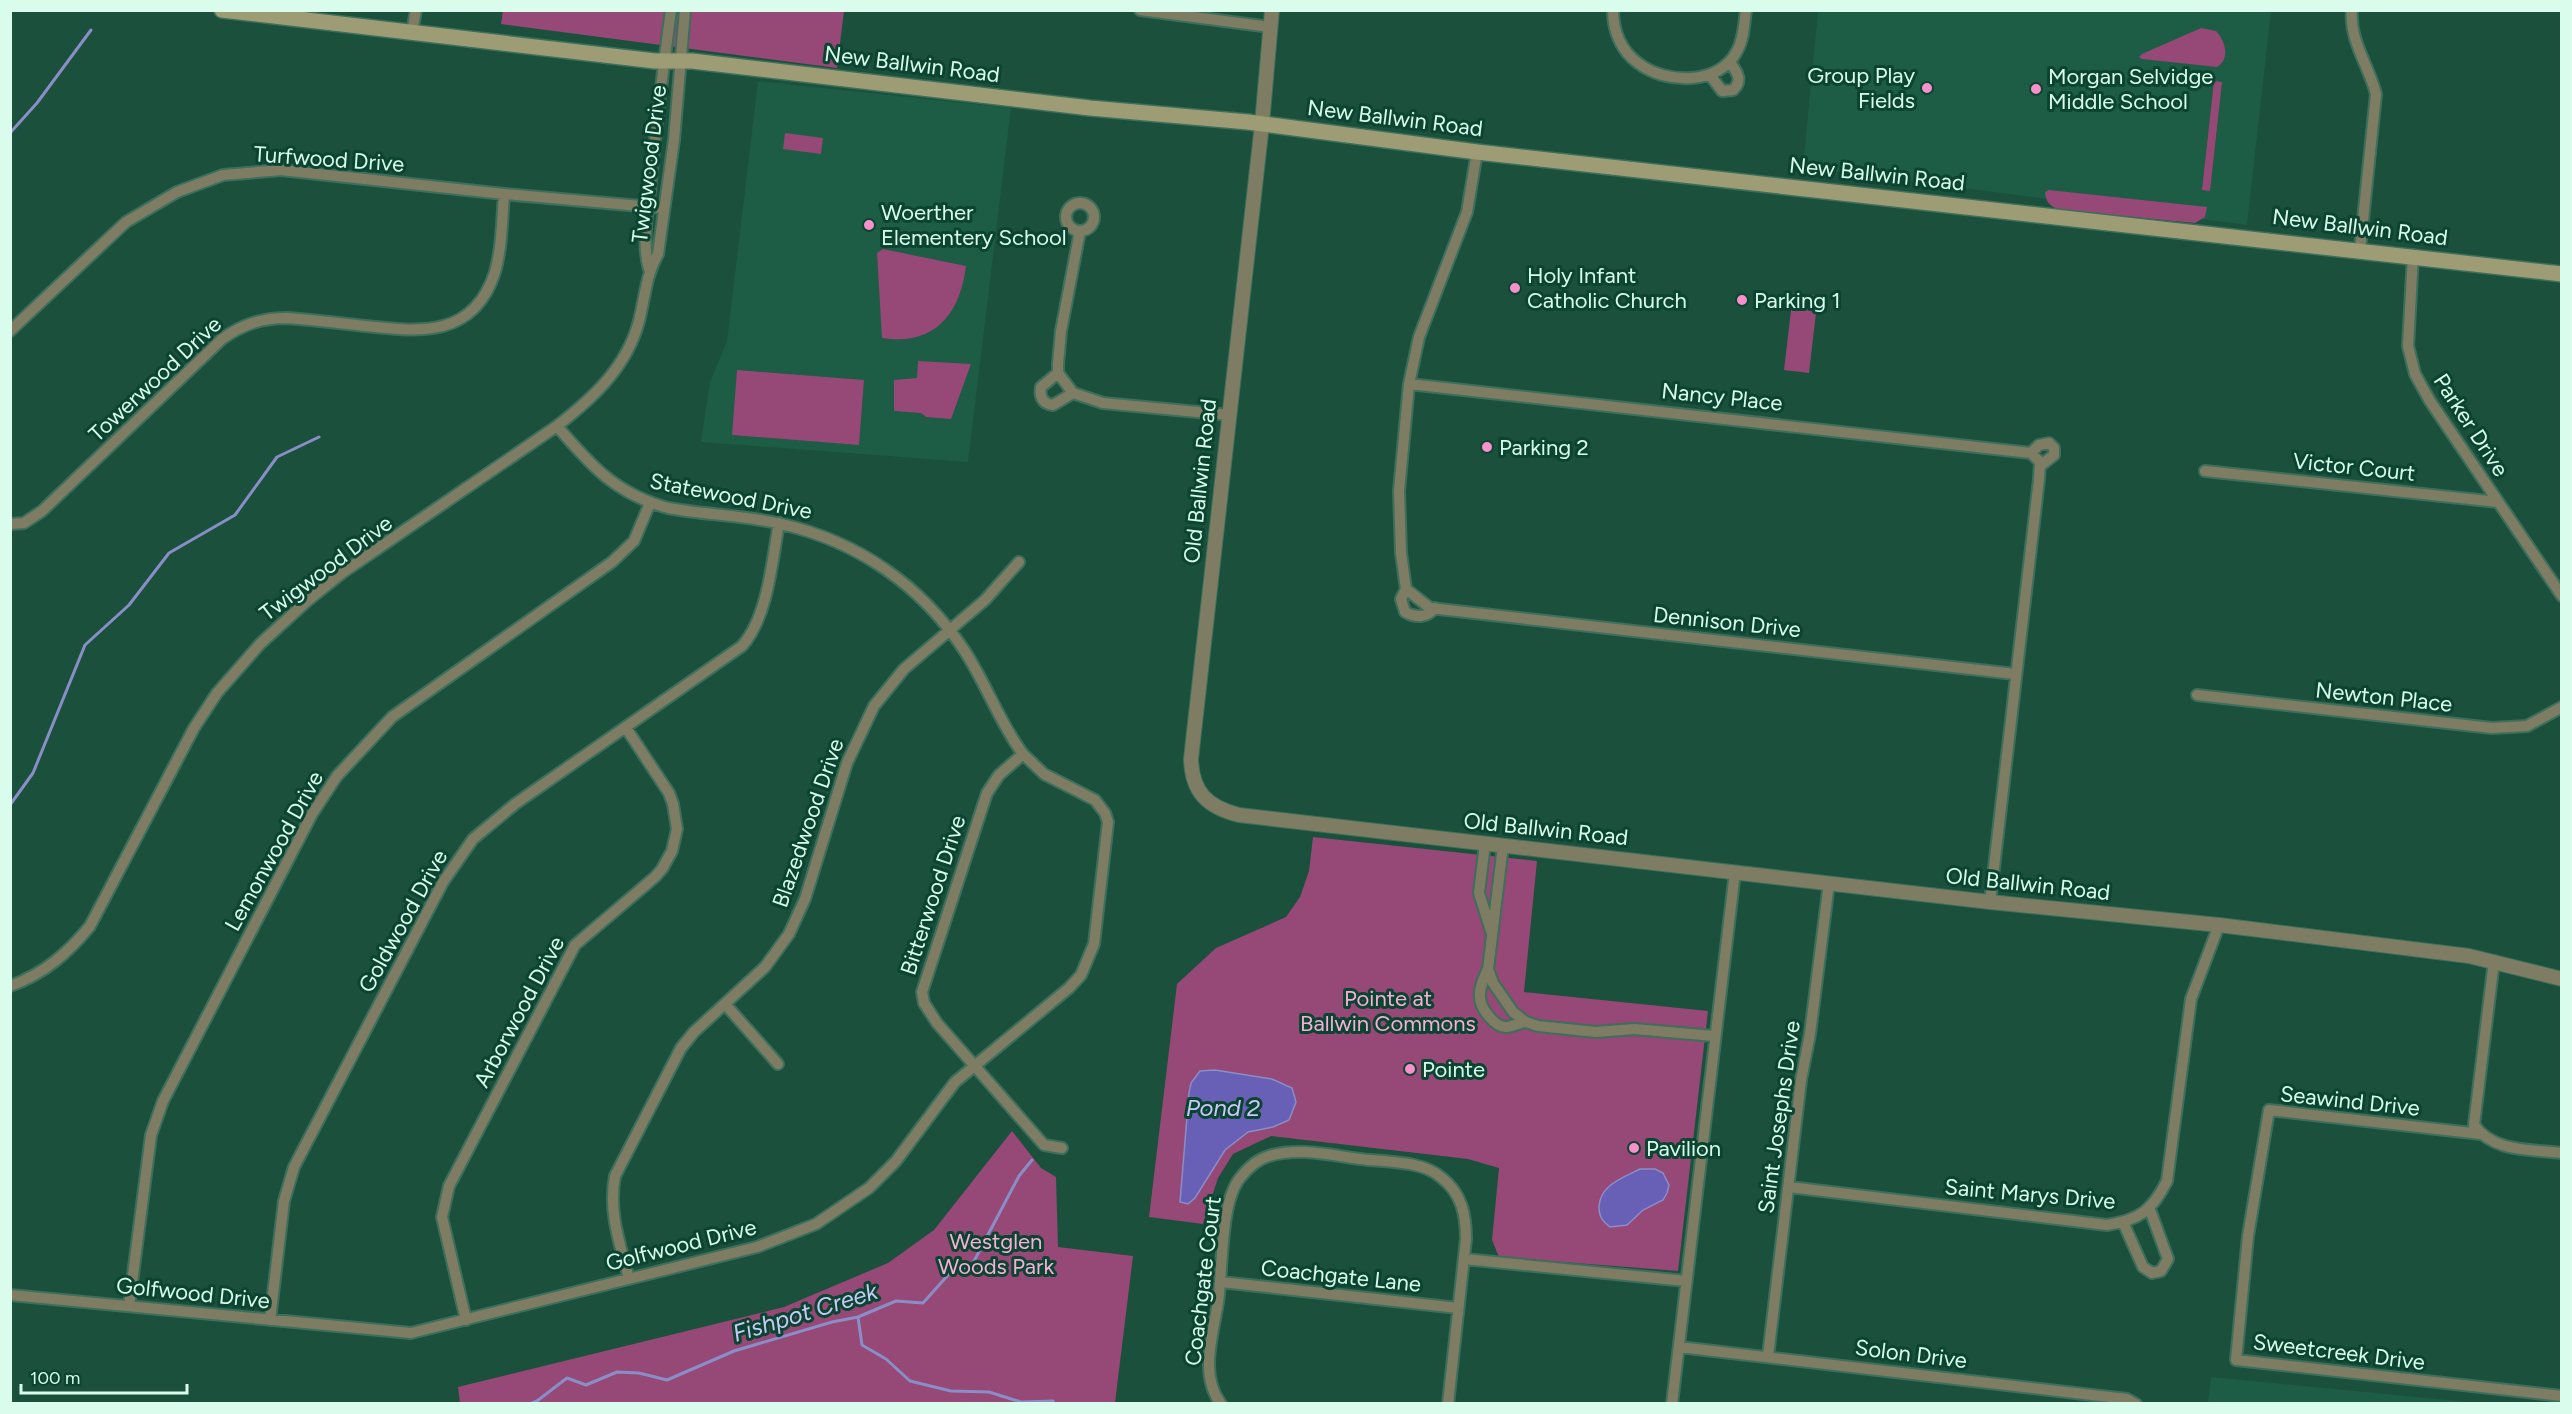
<svg xmlns="http://www.w3.org/2000/svg" width="2572" height="1414" viewBox="0 0 2572 1414" font-family="Figtree,sans-serif">
  <style>
    .built { fill: #1d5c45 }
    .green { fill: #964876 }
    .water { fill: #685fb7; stroke: #8a8ec7; stroke-width: 1.5 }
    .lines { fill: none; stroke-linecap: round; stroke-linejoin: round }
    .stream { stroke: #8a8ec7; stroke-width: 3 }
    .minor-casing { stroke: #3d6f5c; stroke-width: 14 }
    .tertiary-casing { stroke: #3d6f5c; stroke-width: 16 }
    .secondary-casing { stroke: #3d6f5c; stroke-width: 18 }
    .minor { stroke: #7e7d64; stroke-width: 10 }
    .tertiary { stroke: #7e7d64; stroke-width: 14 }
    .secondary { stroke: #9e9c74; stroke-width: 15 }
    .poi-dot { fill: #f890cb; stroke: #0b4532; stroke-width: 2 }
    .labels { text-anchor: middle; dominant-baseline: central; stroke-width: 6; stroke-linejoin: round; paint-order: stroke }
    .street-label { font-size: 22px; fill: #dafcec; stroke: #0b4532 }
    .poi-label { font-size: 22px; fill: #dafcec; stroke: #0b4532; text-anchor: start }
    .park-label { font-size: 22px; fill: #f7afd6; stroke: #0b4532 }
    .water-label { font-size: 24px; font-style: italic; fill: #c9c9f8; stroke: #0b4532 }
  </style>
  <rect width="100%" height="100%" fill="#1a503c"/>
  <path class="built" d="M1818 11H2271L2247 225 1803 167Z
    M758 81 1011 108 968 462 701 442 710 382 727 341Z
    M2211 1377 2478 1403H2208Z"/>
  <path class="green" d="M503 10 844 11 837 68 501 24Z
    M2201 28 2216 31C2225 40 2231 59 2217 67L2142 59 2139 57 2142 54Z
    M2214 81 2222 82 2210 191 2202 190Z
    M785 133 823 138 821 154 783 149Z
    M2049 190 2207 207 2205 217 2195 223 2060 210C2050 206 2046 203 2045 192Z
    M883 249 966 266C960 315 934 346 882 338L877 253Z
    M1793 293 1818 296 1809 373 1784 370Z
    M918 361 971 364 951 419 926 417 921 413 894 411V380L917 378Z
    M737 370 864 380 859 445 732 435Z
    M1313 837 1537 861 1524 992 1708 1011 1678 1271 1499 1257 1492 1240 1499 1168 1468 1159 1271 1136 1233 1154 1218 1178 1203 1224 1149 1217 1177 984 1216 948 1286 917 1300 897 1309 871Z
    M1012 1131 1041 1168 1056 1177 1058 1247 1133 1256 1115 1403H460L458 1387 784 1307 888 1263 934 1230Z"/>
  <path class="water" d="M1215 1070 1272 1079 1292 1088 1296 1102 1289 1120 1273 1127 1248 1132 1225 1150 1195 1198 1188 1204 1180 1202 1189 1093 1191 1083 1200 1071Z
    M1640 1169H1655L1663 1173 1669 1185 1667 1193 1663 1200 1643 1210 1627 1225 1610 1227C1603 1222 1599 1217 1599 1207 1600 1185 1622 1178 1640 1169Z"/>
  <g class="lines">
    <path class="stream" d="M10 133 37 103 91 30
      M10 805 33 773 85 645 129 605 169 553 235 515 277 457 319 437
      M858 1317 862 1345 886 1359 910 1381 951 1391 989 1392 1021 1402 1053 1401 1054 1404
      M530 1404 537 1401 567 1378 586 1385 617 1372 639 1373 667 1380 734 1351 832 1322 858 1317 896 1301 923 1303 949 1274 972 1265 1019 1176 1032 1160"/>
    <g class="minor-casing">
      <path id="minor" d="M1140 10 1270 27
        M1613 10C1613 31 1621 51 1638 63 1666 85 1720 85 1737 51 1744 39 1744 24 1746 10
        M2352 10C2349 40 2369 66 2376 94L2360 249
        M412 32 416 10
        M1710 75 1722 91 1733 90C1744 80 1736 71 1730 62
        M1477 152 1467 212 1419 337 1409 384 1399 491 1401 553 1406 589 1430 608 2015 674
        M1066 217a14 14 0 1 1 28 0a14 14 0 1 1-28 0Z
        M1080 231 1061 331 1058 364V373L1073 393 1103 403 1229 415
        M2413 255 2408 346 2415 374 2430 401 2562 596
        M649 269C642 244 647 216 650 191 655 130 663 70 671 10
        M10 331 126 222 177 192 223 175 281 170 504 194 663 208
        M1058 373 1041 387C1039 397 1043 404 1053 405L1073 393
        M1409 384 2031 453 2040 462 2039 479 1990 902
        M2031 453 2039 445 2049 443 2054 448V455L2040 466
        M2205 471 2498 502
        M10 524 24 523 42 511 222 339C243 324 262 318 287 318 313 320 339 323 365 326 420 332 474 338 495 272 502 247 502 220 504 194
        M1406 589 1401 599 1405 612C1415 618 1427 618 1435 608
        M2197 695 2492 728 2527 726 2562 707
        M1023 754 999 775 987 793 922 992 924 1003 937 1023 1044 1145 1062 1148
        M1485 844 1479 893 1491 931
        M1503 846 1488 969 1493 983 1513 1012 1526 1022 1538 1026 1596 1032 1634 1029 1714 1036
        M2494 961 2474 1125C2494 1153 2531 1149 2562 1153
        M1488 969C1484 978 1479 987 1480 997 1480 1008 1495 1028 1507 1027 1513 1026 1520 1023 1526 1022
        M10 986C44 974 68 953 90 926L194 728 217 693 260 644 307 601 342 573 557 426C593 398 627 367 639 321 645 297 646 275 658 254L674 140 685 10
        M725 1004 778 1064
        M2481 1134 2269 1110 2248 1236 2236 1360 2562 1396
        M1789 1187 2107 1225C2139 1220 2152 1211 2167 1181L2191 999 2219 925
        M2123 1222 2143 1267 2152 1273 2161 1271 2168 1259 2149 1207
        M1464 1259 1686 1281
        M629 1279C620 1244 608 1212 615 1176L681 1048 694 1032 765 967 789 934 805 899 847 763 874 706 904 669 985 600 1019 562
        M1221 1282 1458 1308
        M10 1295 411 1333 757 1247 816 1224 869 1188 896 1161 955 1082 1069 988 1081 975 1094 944 1108 822 1105 813 1095 800 1044 774 1023 754C999 722 986 683 964 650 921 585 857 541 781 524 744 515 705 515 668 508 616 494 591 466 557 426
        M129 1306 151 1135 163 1101 312 814 337 776 392 717 612 562 634 541 650 503
        M270 1320 284 1201 294 1167 443 882 473 839 515 804 742 646C768 617 772 561 779 523
        M466 1320 442 1217 449 1186 575 945 655 877 662 869 672 851 677 829 673 804 669 793 626 728
        M1679 1347 2127 1399 2136 1404
        M1768 1356 1801 1080 1810 1034 1829 883
        M1221 1404C1199 1375 1213 1335 1218 1302 1223 1269 1220 1203 1240 1178 1247 1169 1258 1159 1269 1156 1299 1146 1338 1157 1368 1160 1383 1161 1399 1162 1414 1165 1424 1167 1434 1171 1442 1178 1462 1194 1466 1215 1466 1239L1448 1404
        M1672 1404 1735 872"/>
    </g>
    <g class="tertiary-casing">
      <path id="tertiary" d="M1272 10 1262 124 1191 759C1192 792 1207 807 1239 815L1990 902 2219 925 2469 956 2562 979"/>
    </g>
    <g class="secondary-casing">
      <path id="secondary" d="M222 10 655 61H692L1090 108 1248 122 1477 152 2562 274"/>
    </g>
    <use href="#minor" class="minor"/>
    <use href="#tertiary" class="tertiary"/>
    <use href="#secondary" class="secondary"/>
  </g>
  <g class="poi-dot">
    <circle cx="1927" cy="88" r="6"/>
    <circle cx="2036" cy="89" r="6"/>
    <circle cx="869" cy="225" r="6"/>
    <circle cx="1515" cy="288" r="6"/>
    <circle cx="1742" cy="300" r="6"/>
    <circle cx="1487" cy="447" r="6"/>
    <circle cx="1410" cy="1069" r="6"/>
    <circle cx="1634" cy="1148" r="6"/>
  </g>
  <g class="labels">
    <g class="street-label">
      <text transform="translate(912 64) rotate(7)">New Ballwin Road</text>
      <text transform="translate(1395 118) rotate(7)">New Ballwin Road</text>
      <text transform="translate(329 159) rotate(4)">Turfwood Drive</text>
      <text transform="translate(649 164) rotate(-83)">Twigwood Drive</text>
      <text transform="translate(1877 174) rotate(6)">New Ballwin Road</text>
      <text transform="translate(2360 227) rotate(7)">New Ballwin Road</text>
      <text transform="translate(155 379) rotate(-43)">Towerwood Drive</text>
      <text transform="translate(1722 397) rotate(6)">Nancy Place</text>
      <text transform="translate(2471 425) rotate(57)">Parker Drive</text>
      <text transform="translate(2354 467) rotate(6)">Victor Court</text>
      <text transform="translate(1200 481) rotate(-84)">Old Ballwin Road</text>
      <text transform="translate(731 496) rotate(11)">Statewood Drive</text>
      <text transform="translate(326 568) rotate(-37)">Twigwood Drive</text>
      <text transform="translate(1727 622) rotate(6)">Dennison Drive</text>
      <text transform="translate(2384 697) rotate(6)">Newton Place</text>
      <text transform="translate(808 823) rotate(-71)">Blazedwood Drive</text>
      <text transform="translate(1546 829) rotate(6)">Old Ballwin Road</text>
      <text transform="translate(274 851) rotate(-61)">Lemonwood Drive</text>
      <text transform="translate(2028 884) rotate(6)">Old Ballwin Road</text>
      <text transform="translate(933 895) rotate(-72)">Bitterwood Drive</text>
      <text transform="translate(403 921) rotate(-61)">Goldwood Drive</text>
      <text transform="translate(519 1012) rotate(-62)">Arborwood Drive</text>
      <text transform="translate(2350 1101) rotate(6)">Seawind Drive</text>
      <text transform="translate(1779 1117) rotate(-82)">Saint Josephs Drive</text>
      <text transform="translate(2030 1194) rotate(5)">Saint Marys Drive</text>
      <text transform="translate(681 1245) rotate(-14)">Golfwood Drive</text>
      <text transform="translate(1341 1276) rotate(6)">Coachgate Lane</text>
      <text transform="translate(1203 1281) rotate(-83)">Coachgate Court</text>
      <text transform="translate(193 1293) rotate(6)">Golfwood Drive</text>
      <text transform="translate(2339 1352) rotate(7)">Sweetcreek Drive</text>
      <text transform="translate(1911 1354) rotate(7)">Solon Drive</text>
    </g>
    <g class="poi-label">
      <text x="1915" y="75" text-anchor="end">Group Play<tspan x="1915" dy="25">Fields</tspan></text>
      <text x="2048" y="76">Morgan Selvidge<tspan x="2048" dy="25">Middle School</tspan></text>
      <text x="881" y="212">Woerther<tspan x="881" dy="25">Elementery School</tspan></text>
      <text x="1527" y="275">Holy Infant<tspan x="1527" dy="25">Catholic Church</tspan></text>
      <text x="1754" y="300">Parking 1</text>
      <text x="1499" y="447">Parking 2</text>
      <text x="1422" y="1069">Pointe</text>
      <text x="1646" y="1148">Pavilion</text>
    </g>
    <g class="park-label">
      <text x="1388" y="998">Pointe at<tspan x="1388" dy="25">Ballwin Commons</tspan></text>
      <text x="996" y="1241">Westglen<tspan x="996" dy="25">Woods Park</tspan></text>
    </g>
    <g class="water-label">
      <text x="1223" y="1107">Pond 2</text>
      <text transform="translate(805 1312) rotate(-17)">Fishpot Creek</text>
    </g>
  </g>
  <rect width="2572" height="1414" fill="none" stroke="#dafcec" stroke-width="24"/>
  <path d="M21 1384v9h166v-9" fill="none" stroke="#dafcec" stroke-width="3"/>
  <text x="30" y="1384" font-size="18" fill="#dafcec" stroke="#0b4532" stroke-width="4.5" paint-order="stroke">100 m</text>
</svg>
